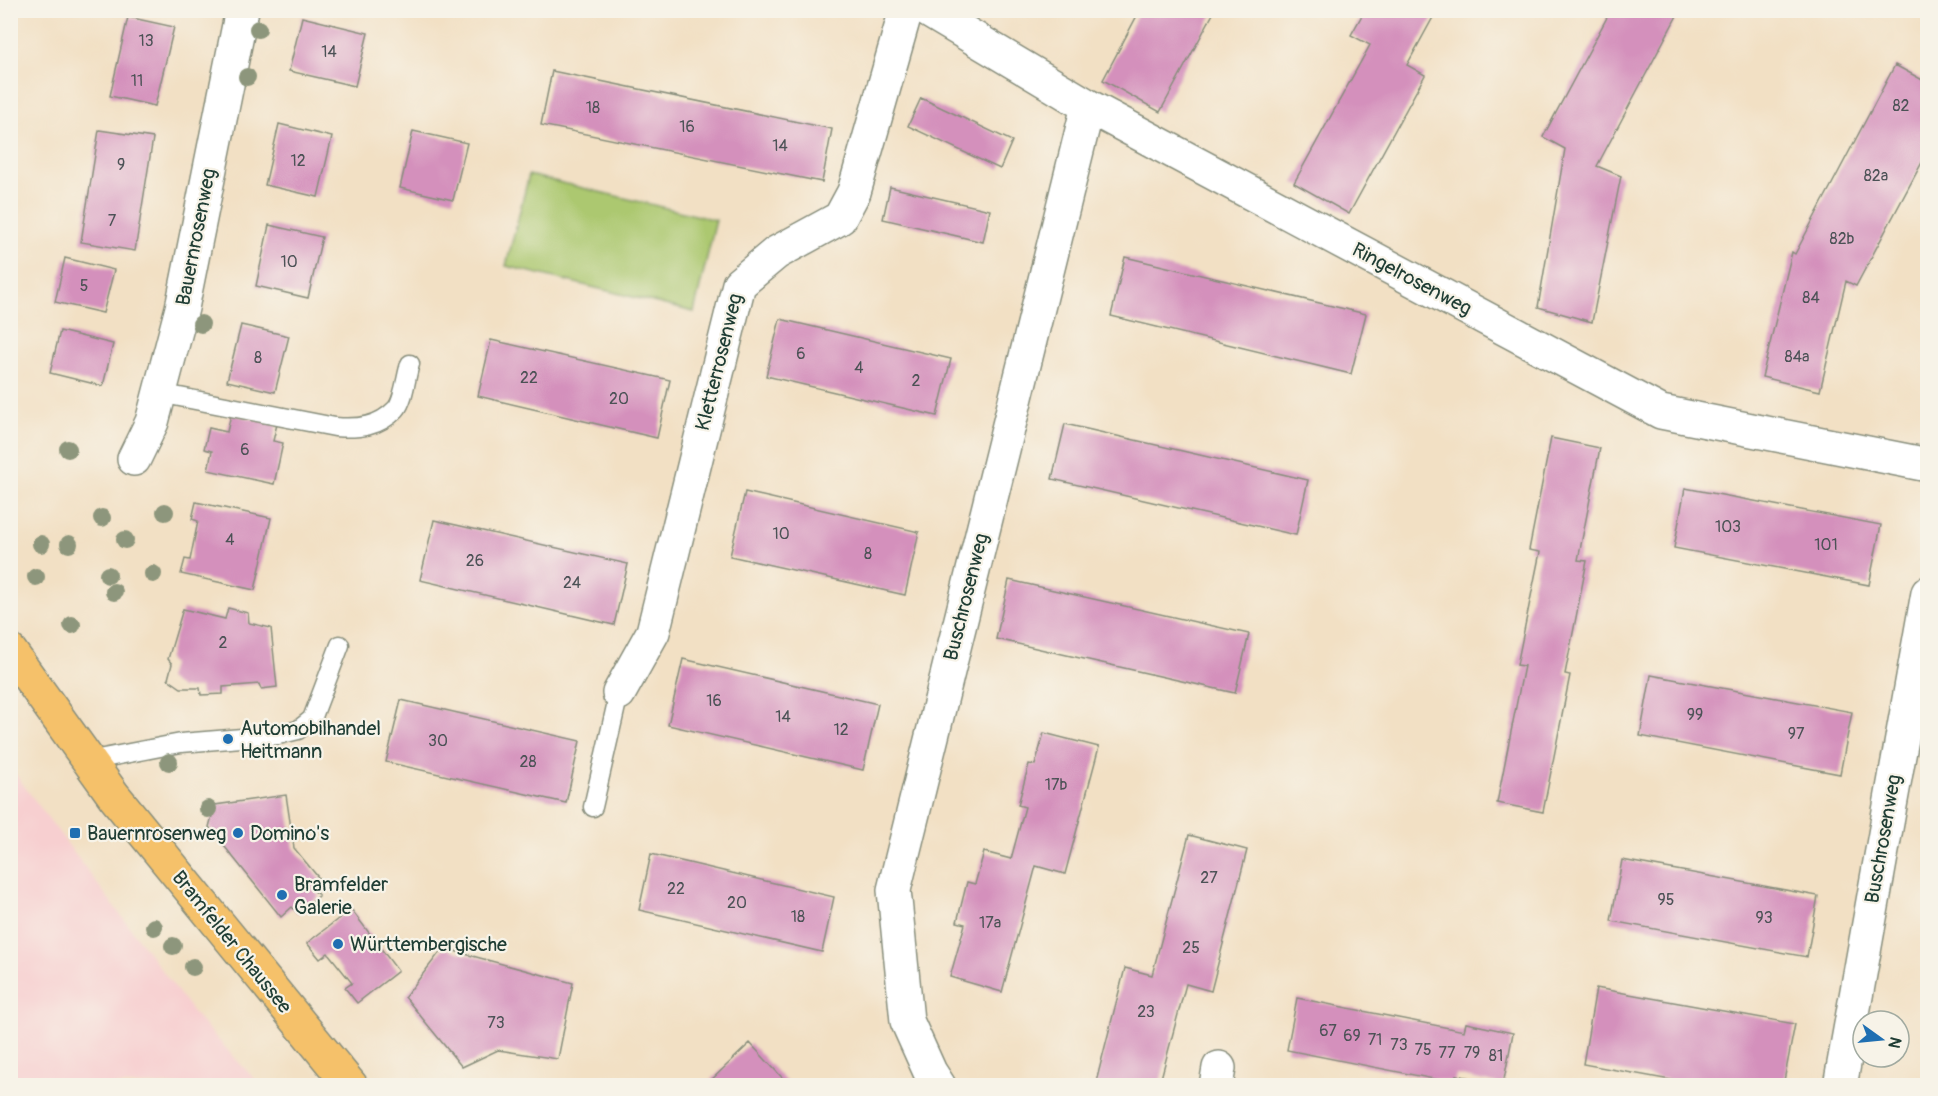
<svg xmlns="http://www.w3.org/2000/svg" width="1938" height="1096" viewBox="0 0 1938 1096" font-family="Pangolin,sans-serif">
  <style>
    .built { fill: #f7cfd0 }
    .green { fill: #acc86f; stroke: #668252; stroke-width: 1.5 }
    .building { fill: #d490bc }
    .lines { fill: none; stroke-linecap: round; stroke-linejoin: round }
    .service-casing { stroke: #888e7c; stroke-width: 21 }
    .minor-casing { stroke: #888e7c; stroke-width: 36 }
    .primary-casing { stroke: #888e7c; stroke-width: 36 }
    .service { stroke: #fff; stroke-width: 18 }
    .minor { stroke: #fff; stroke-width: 33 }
    .primary { stroke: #f5c16b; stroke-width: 33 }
    .tree { fill: #8d967b }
    .poi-dot { fill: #1f6fb2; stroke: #f7f3e8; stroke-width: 2 }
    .labels { text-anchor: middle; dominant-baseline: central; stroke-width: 4.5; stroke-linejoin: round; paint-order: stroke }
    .number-label { font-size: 16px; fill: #4c5256 }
    .street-label { font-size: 20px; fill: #1f3d34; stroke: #f7f3e8 }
    .poi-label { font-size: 20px; fill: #1f3d34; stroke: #f7f3e8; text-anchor: start }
  </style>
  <rect width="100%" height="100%" fill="#f7f3e8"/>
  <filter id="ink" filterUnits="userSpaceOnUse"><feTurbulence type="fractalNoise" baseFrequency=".0167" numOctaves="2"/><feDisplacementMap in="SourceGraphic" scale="12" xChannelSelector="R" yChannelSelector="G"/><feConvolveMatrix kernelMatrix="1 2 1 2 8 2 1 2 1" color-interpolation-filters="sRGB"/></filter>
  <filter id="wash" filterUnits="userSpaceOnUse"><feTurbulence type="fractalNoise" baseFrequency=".008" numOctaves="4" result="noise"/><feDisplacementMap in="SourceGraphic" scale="24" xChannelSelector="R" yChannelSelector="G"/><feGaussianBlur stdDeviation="1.35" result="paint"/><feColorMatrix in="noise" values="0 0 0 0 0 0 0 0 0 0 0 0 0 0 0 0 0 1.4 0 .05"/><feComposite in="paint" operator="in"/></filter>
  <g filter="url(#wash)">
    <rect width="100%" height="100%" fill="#f2e0c4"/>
    <path class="built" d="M10 767 196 1016 260 1085H11Z"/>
    <path class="green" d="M529 175 716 220 694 312 506 266Z"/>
    <g id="blocks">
      <path class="building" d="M1140 10H1215L1160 112 1103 80Z
        M1365 10H1437L1407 65 1425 75 1349 214 1294 183 1370 45 1351 35Z
        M1611 10H1680L1597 166 1621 176 1592 322 1538 307 1565 149 1543 137Z
        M128 17 174 27 155 106 110 96Z
        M302 17 368 33 355 86 289 71Z
        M1895 65 1928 83V151L1856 286 1846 281 1820 391 1762 377 1792 252 1795 254Z
        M552 71 832 129 822 182 541 125Z
        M921 98 1012 141 1000 169 908 126Z
        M279 124 332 137 318 197 265 185Z
        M99 130 153 138 135 251 81 242Z
        M413 131 467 143 453 200 400 188Z
        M890 187 990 210 983 242 883 219Z
        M269 225 322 237 308 298 256 286Z
        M1125 257 1366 314 1351 374 1111 316Z
        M65 258 114 270 103 313 55 302Z
        M780 319 951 359 937 416 766 376Z
        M241 325 289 336 275 392 227 381Z
        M60 331 113 344 103 386 50 373Z
        M491 340 670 380 657 438 478 396Z
        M231 414 277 424 273 441 283 443 274 484 208 470 212 451 204 449 209 428 227 432Z
        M1065 424 1308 480 1296 535 1052 479Z
        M1551 438 1600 448 1578 560 1587 561 1565 674 1570 675 1543 812 1497 803 1524 666 1517 665 1540 552 1529 550Z
        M1685 488 1881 525 1869 585 1674 548Z
        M745 492 919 532 905 595 730 556Z
        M196 502 271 518 255 590 181 574 185 559 190 560 198 521 192 519Z
        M434 520 628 564 614 625 420 580Z
        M1009 580 1249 634 1235 693 996 639Z
        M228 608 248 613 249 623 271 628 277 687 261 689 259 684 223 687V694L201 695 200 688H181L168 679 172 664 168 659 183 609 225 619Z
        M683 659 878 704 863 770 668 725Z
        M1651 675 1852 712 1840 774 1640 736Z
        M401 700 580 741 566 803 386 762Z
        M1044 733 1099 747 1065 874 1036 866 1002 992 950 977 965 924 957 922 967 882 975 884 984 852 1011 859 1025 807 1018 805 1029 764 1035 765Z
        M286 795 294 848 322 882 313 889 319 896 298 913 292 907 281 917 209 827 215 805Z
        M1189 835 1247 850 1211 991 1186 984 1159 1086H1095L1125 968 1152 975Z
        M651 854 834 897 822 952 639 910Z
        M1622 860 1818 896 1807 957 1611 921Z
        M351 909 398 971 357 1003 345 988 352 983 328 953 320 959 307 943Z
        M443 948 573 983 558 1059 498 1050 462 1067 405 997Z
        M1596 988 1795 1024 1783 1086H1703L1583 1064Z
        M1297 998 1464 1031 1466 1023 1513 1033 1503 1085 1456 1075 1454 1083 1287 1050Z
        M750 1043 790 1086H705Z"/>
    </g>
  </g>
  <g filter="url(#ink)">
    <use href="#blocks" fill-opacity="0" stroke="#888e7c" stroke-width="1.5"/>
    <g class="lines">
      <g class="service-casing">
        <path id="service" d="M159 393 335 427C358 429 379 427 396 409 404 400 406 376 410 364
          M88 761 181 743 278 735 298 730 312 719 340 645
          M593 807 619 693"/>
      </g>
      <g class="minor-casing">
        <path id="minor" d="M927 10 1088 106 1661 412 1928 465
          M134 459 152 422 182 308 242 10
          M619 693 653 632 739 284 776 253 840 218 854 192 906 10
          M939 1086 930 1072 907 1021 894 890 1088 106
          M1216 1086 1219 1068
          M1840 1086 1928 593"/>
      </g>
      <g class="primary-casing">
        <path id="primary" d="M10 651 114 796 351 1086"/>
      </g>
      <use href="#service" class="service"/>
      <use href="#minor" class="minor"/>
      <use href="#primary" class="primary"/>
    </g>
    <g class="tree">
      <circle cx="258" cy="29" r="9"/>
      <circle cx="247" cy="77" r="9"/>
      <circle cx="201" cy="324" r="9"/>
      <circle cx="68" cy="449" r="9"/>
      <circle cx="165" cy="512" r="9"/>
      <circle cx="102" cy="518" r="9"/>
      <circle cx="125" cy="540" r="9"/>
      <circle cx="41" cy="544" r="9"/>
      <circle cx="69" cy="544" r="9"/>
      <circle cx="153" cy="574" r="9"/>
      <circle cx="108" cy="575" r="9"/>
      <circle cx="36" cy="577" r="9"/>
      <circle cx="114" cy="592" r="9"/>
      <circle cx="72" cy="625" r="9"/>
      <circle cx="169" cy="762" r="9"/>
      <circle cx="208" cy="809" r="9"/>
      <circle cx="154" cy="927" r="9"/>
      <circle cx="173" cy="946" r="9"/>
      <circle cx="193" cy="967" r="9"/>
    </g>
  </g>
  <g class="poi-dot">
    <circle cx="228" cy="739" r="6"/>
    <rect x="69" y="827" width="12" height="12" rx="3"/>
    <circle cx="238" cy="833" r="6"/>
    <circle cx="282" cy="895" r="6"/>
    <circle cx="338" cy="944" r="6"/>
  </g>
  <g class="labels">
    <g class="number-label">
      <text x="146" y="41">13</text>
      <text x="329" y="52">14</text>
      <text x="137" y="81">11</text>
      <text x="1901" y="106">82</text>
      <text x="593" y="108">18</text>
      <text x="687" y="127">16</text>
      <text x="780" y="146">14</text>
      <text x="298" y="161">12</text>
      <text x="121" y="165">9</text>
      <text x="1876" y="176">82a</text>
      <text x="112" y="221">7</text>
      <text x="1842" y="239">82b</text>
      <text x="289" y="262">10</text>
      <text x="84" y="286">5</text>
      <text x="1811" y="298">84</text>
      <text x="801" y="354">6</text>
      <text x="1797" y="357">84a</text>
      <text x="258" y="358">8</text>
      <text x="859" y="368">4</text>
      <text x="529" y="378">22</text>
      <text x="916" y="381">2</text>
      <text x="619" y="399">20</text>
      <text x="245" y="450">6</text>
      <text x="1728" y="527">103</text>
      <text x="781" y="534">10</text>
      <text x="230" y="540">4</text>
      <text x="1826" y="545">101</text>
      <text x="868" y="554">8</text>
      <text x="475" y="561">26</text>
      <text x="572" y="583">24</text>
      <text x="223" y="643">2</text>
      <text x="714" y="701">16</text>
      <text x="1695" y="715">99</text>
      <text x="783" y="717">14</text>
      <text x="841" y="730">12</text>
      <text x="1796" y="734">97</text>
      <text x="438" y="741">30</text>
      <text x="528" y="762">28</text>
      <text x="1056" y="785">17b</text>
      <text x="1209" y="878">27</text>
      <text x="676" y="889">22</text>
      <text x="1666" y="900">95</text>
      <text x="737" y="903">20</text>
      <text x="798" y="917">18</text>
      <text x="1764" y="918">93</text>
      <text x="990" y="923">17a</text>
      <text x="1191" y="948">25</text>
      <text x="1146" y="1012">23</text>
      <text x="496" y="1023">73</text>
      <text x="1328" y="1031">67</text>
      <text x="1352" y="1036">69</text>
      <text x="1375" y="1040">71</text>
      <text x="1399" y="1045">73</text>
      <text x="1423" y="1050">75</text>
      <text x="1447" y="1053">77</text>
      <text x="1472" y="1053">79</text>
      <text x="1496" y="1056">81</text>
    </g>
    <g class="street-label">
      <text transform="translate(196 237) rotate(-79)">Bauernrosenweg</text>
      <text transform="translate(1412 279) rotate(28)">Ringelrosenweg</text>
      <text transform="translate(719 362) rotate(-76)">Kletterrosenweg</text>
      <text transform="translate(966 597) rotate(-76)">Buschrosenweg</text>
      <text transform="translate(1883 839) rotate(-80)">Buschrosenweg</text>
      <text transform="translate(232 942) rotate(51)">Bramfelder Chaussee</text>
    </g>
    <g class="poi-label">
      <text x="240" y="728">Automobilhandel<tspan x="240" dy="23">Heitmann</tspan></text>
      <text x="87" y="833">Bauernrosenweg</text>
      <text x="250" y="833">Domino's</text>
      <text x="294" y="884">Bramfelder<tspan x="294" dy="23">Galerie</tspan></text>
      <text x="350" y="944">Württembergische</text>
    </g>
  </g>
  <rect width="1938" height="1096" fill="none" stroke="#f7f3e8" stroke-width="36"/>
  <g transform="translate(1881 1039) rotate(105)"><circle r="28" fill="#f7f3e8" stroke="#a1aaa0" stroke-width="1.5"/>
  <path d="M0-4.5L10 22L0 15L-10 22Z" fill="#1f6fb2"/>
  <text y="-9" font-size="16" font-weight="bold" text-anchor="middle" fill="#1f3d34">N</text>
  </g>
</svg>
